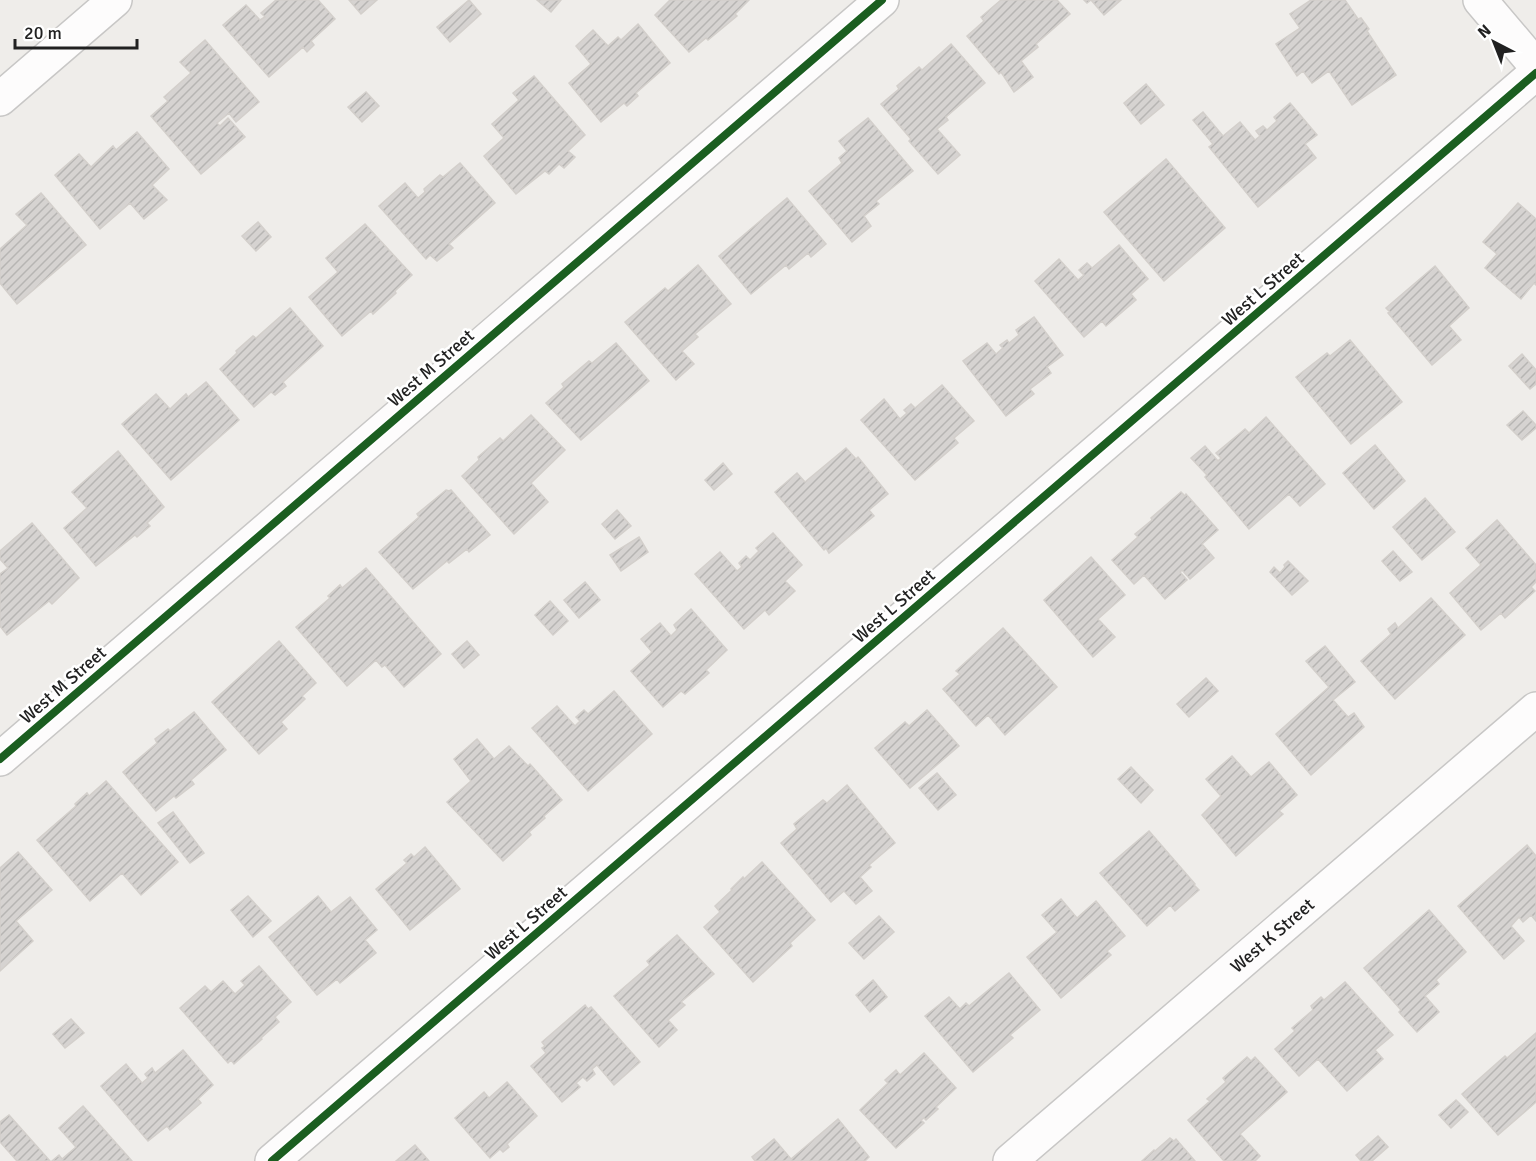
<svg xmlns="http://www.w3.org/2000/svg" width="1536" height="1161" viewBox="0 0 1536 1161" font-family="Signika,sans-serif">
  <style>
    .building { fill: url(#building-hatch); stroke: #d3cfcb; stroke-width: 1.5 }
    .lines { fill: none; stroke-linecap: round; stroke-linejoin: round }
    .minor-casing { stroke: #c8c7c6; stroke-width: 36 }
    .minor { stroke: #fdfcfc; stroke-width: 33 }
    .cycleway-casing { stroke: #fff; stroke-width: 11 }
    .cycleway { stroke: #1b5e20; stroke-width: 8 }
    .labels { text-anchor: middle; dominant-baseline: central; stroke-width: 5; stroke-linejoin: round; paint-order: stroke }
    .street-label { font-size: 18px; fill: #212121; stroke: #fff }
  </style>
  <defs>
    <pattern id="building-hatch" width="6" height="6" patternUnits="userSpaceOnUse" patternTransform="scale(1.5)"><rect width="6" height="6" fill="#d6d3d1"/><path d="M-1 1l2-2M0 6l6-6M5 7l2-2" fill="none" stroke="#b7b5b3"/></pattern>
  </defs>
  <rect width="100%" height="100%" fill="#efedea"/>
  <path class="building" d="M276 0H318L335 19 311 41 314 45 307 52 303 47 269 77 223 25 246 5 260 20 265 17 261 13Z
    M349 0H377L361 14Z
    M469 0 481 14 450 42 437 27Z
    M537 0H561L551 12Z
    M670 0H749L735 14 737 16 708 40 706 38 689 52 655 15Z
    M1001 0H1057L1070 14 1036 44 1038 47 1021 61 1033 77 1014 92 1001 72 999 74 967 36 984 21 981 17Z
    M1084 0H1121L1104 15 1091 0 1087 3Z
    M1311 0H1345L1358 19 1361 18 1369 29 1367 31 1396 75 1352 105 1329 71 1312 83 1303 71 1297 76 1276 44 1300 28 1290 14Z
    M638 24 670 63 636 93 638 96 627 106 624 103 601 122 569 83 591 64 576 46 593 30 608 46 618 37 621 40Z
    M205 40 259 102 236 122 229 113 217 123 220 126 228 118 245 137 201 174 151 116 168 101 164 97 191 73 180 62Z
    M951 44 985 83 946 117 948 120 937 129 960 155 938 174 909 141 911 139 881 104 899 89 897 86 919 67 922 70Z
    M534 76 585 135 568 151 575 157 564 168 559 164 549 174 545 171 516 194 484 156 504 138 492 124 519 100 513 93Z
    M1146 84 1164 105 1141 124 1124 103Z
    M366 92 379 106 362 122 348 107Z
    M1290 103 1317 135 1305 144 1316 158 1258 207 1209 147 1213 144 1193 120 1203 112 1223 136 1240 122 1255 140 1260 136 1256 131 1263 126 1267 130 1277 121 1274 117Z
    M868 118 913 171 876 201 879 204 864 216 871 226 852 242 809 191 842 163 839 158 847 151 839 141Z
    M137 132 169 169 152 185 167 200 144 219 130 203 100 229 55 175 79 154 91 167 113 146 116 150Z
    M1166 159 1225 228 1164 281 1104 212Z
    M460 163 495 203 449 244 453 248 437 261 430 255 426 259 379 206 405 183 418 198 425 192 424 189 440 175 443 177Z
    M41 193 86 245 17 304 0 283V249L27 225 16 214Z
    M787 198 826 244 811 257 808 253 789 269 786 265 751 294 719 256Z
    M1518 203 1536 219V285L1534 283 1521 299 1485 268 1497 254 1483 242Z
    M258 222 271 237 256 251 242 236Z
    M365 224 412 275 395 291 396 293 373 314 371 311 342 336 309 297 338 272 326 258Z
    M1119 245 1148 279 1131 294 1136 300 1106 326 1102 321 1084 337 1035 281 1059 259 1078 280 1084 275 1079 270 1087 263 1092 268Z
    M698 265 731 304 695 334 698 337 682 351 694 364 676 380 625 322 665 288 668 291Z
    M1435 266 1469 308 1449 326 1461 340 1432 365 1388 313 1390 312 1386 308Z
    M290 308 323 346 283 382 286 386 275 395 271 392 254 407 220 369 237 353 236 351 253 336 256 338Z
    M1034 317 1063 355 1047 367 1051 373 1030 389 1034 394 1006 416 963 361 987 343 996 354 1003 348 1000 345 1007 340 1009 343 1019 335 1016 330Z
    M1350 340 1402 402 1351 444 1296 377 1327 353 1330 356Z
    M616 343 649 381 581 440 546 403 564 387 562 384 589 361 592 363Z
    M1522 354 1536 370V384L1530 389 1509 366Z
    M206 382 239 420 171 480 122 424 156 394 170 409 186 394 188 397Z
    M942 385 974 421 954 438 958 443 915 480 861 420 884 399 900 419 907 413 904 410 911 404 915 408Z
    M1523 411 1536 425V428L1522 440 1507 425Z
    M531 415 565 450 531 483 548 502 514 534 462 476 479 460 478 457 500 438 503 441Z
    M1266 417 1325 484 1300 506 1289 494 1249 529 1205 477 1207 475 1191 458 1205 446 1218 461 1221 458 1216 453 1245 429 1249 433Z
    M1375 445 1405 481 1374 509 1343 473Z
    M846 448 856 459 858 457 888 494 869 510 874 516 829 553 826 548 824 550 775 492 797 473 805 482Z
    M118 451 164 507 147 523 150 526 137 537 135 535 96 566 64 528 87 508 72 492Z
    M723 463 732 474 714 490 705 480Z
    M446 490 449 491 451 490 490 535 469 552 467 549 449 563 447 561 413 589 379 552 419 517 417 514Z
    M1181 492 1185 496 1186 494 1218 530 1202 544 1214 558 1190 579 1182 570 1180 572 1187 580 1165 599 1144 575 1134 584 1112 560 1138 537 1135 534 1152 520 1151 518Z
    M1425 498 1455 532 1422 560 1393 527Z
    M617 510 631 526 615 539 602 524Z
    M1497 520 1536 565V582L1531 587 1535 591 1505 618 1501 613 1481 630 1450 593 1481 565 1466 548Z
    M32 523 79 578 52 604 49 601 7 635 0 626V574L8 568 0 559V551Z
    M773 533 802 565 785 581 795 591 769 615 765 610 744 629 695 574 720 552 737 571 742 567 739 563 746 556 750 560 759 551 756 548Z
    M639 537 648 552 621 571 610 555Z
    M1393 551 1412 572 1400 581 1382 561Z
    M1091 557 1125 595 1098 619 1115 637 1093 657 1044 600Z
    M1288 561 1308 581 1292 595 1270 572 1274 567 1280 573 1285 567 1284 565Z
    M366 568 441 654 404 687 385 665 382 667 376 660 347 686 296 627 330 598 328 596 340 585 342 588Z
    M585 582 600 600 579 618 564 600Z
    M1431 598 1465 635 1395 699 1361 661 1391 634 1388 629 1395 623 1398 628Z
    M550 601 568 621 553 635 535 615Z
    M691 609 727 650 706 670 709 673 685 694 681 691 663 707 631 671 652 652 641 639 660 623 671 636 677 630 674 625Z
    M1003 628 1057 687 1005 735 988 715 976 726 943 689 960 674 956 671Z
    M279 641 316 683 302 696 305 699 281 722 287 729 259 754 212 702Z
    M467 641 479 655 464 668 452 654Z
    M1325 646 1355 682 1333 700 1348 717 1354 713 1364 727 1311 775 1276 734 1329 687 1306 661Z
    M1206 678 1218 691 1189 717 1177 704Z
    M614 691 652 734 588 791 532 728 557 706 575 726 580 721 576 717 584 710 588 714Z
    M927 710 959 746 910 788 875 748 905 722 909 726Z
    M194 712 226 750 191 780 194 784 176 798 174 796 156 811 123 772 157 743 155 739 168 729 170 731Z
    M477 739 494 759 509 746 528 766 530 764 562 800 544 816 545 818 529 832 531 835 503 861 447 802 471 781 454 759Z
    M1232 756 1251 777 1269 762 1297 795 1279 811 1283 814 1236 856 1202 815 1221 796 1206 779Z
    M1131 767 1153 790 1141 803 1118 779Z
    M937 773 956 795 938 810 919 788Z
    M106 781 178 862 141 895 122 873 90 901 37 840 76 806 75 804 87 793 89 796Z
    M847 785 895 843 869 865 871 867 860 877 872 891 856 904 844 891 831 902 781 843 797 829 794 824 823 800 827 803Z
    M173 812 204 853 190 863 158 823Z
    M1149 831 1195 884 1194 885 1199 890 1175 911 1170 905 1147 926 1100 873Z
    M1527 845 1536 856V921L1531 915 1523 922 1519 917 1511 926 1524 941 1504 959 1458 906Z
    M425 847 460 889 410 930 376 889 407 863 404 860 411 854 414 857Z
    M18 852 52 890 16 921 33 941 0 971V868Z
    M762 862 815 920 790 943 792 946 753 982 704 927 720 912 715 906 732 890 731 889 743 877 744 879Z
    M248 896 271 921 253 937 231 910Z
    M318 896 331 912 350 897 377 930 365 940 376 953 340 983 337 979 317 995 269 937Z
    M1061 899 1077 918 1096 901 1125 936 1107 951 1111 955 1061 998 1027 957 1057 932 1042 915Z
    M1429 910 1466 952 1436 980 1439 984 1425 996 1439 1012 1417 1032 1399 1012 1401 1010 1364 968Z
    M879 916 894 932 864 959 849 943Z
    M677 935 714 974 681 1002 685 1005 668 1020 677 1030 659 1047 614 996 650 965 647 961Z
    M259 966 291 1002 275 1017 279 1022 261 1038 262 1039 234 1064 231 1060 228 1063 180 1008 205 986 211 992 223 981 235 994 245 985 241 981Z
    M1009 973 1040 1010 1010 1035 1013 1038 973 1072 925 1016 949 997 960 1009 966 1003 969 1006Z
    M873 980 887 997 870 1012 856 995Z
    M1345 982 1393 1035 1375 1050 1383 1059 1347 1091 1318 1059 1299 1076 1275 1049 1295 1031 1292 1028 1313 1010 1311 1006 1321 997 1324 1000Z
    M585 1005 588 1009 591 1007 640 1062 614 1085 597 1065 592 1069 595 1074 587 1081 583 1077 576 1083 580 1087 562 1102 531 1066 546 1053 542 1048 545 1046 542 1042Z
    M71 1019 84 1033 65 1048 53 1034Z
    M1536 1033V1102L1498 1135 1462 1094 1505 1056 1507 1058Z
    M183 1050 213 1085 198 1099 201 1103 170 1130 167 1126 148 1141 101 1086 126 1064 142 1083 148 1078 145 1074 152 1068 155 1073Z
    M924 1053 956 1088 936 1107 938 1109 926 1120 924 1118 921 1120 924 1123 896 1148 860 1110 888 1083 885 1080 896 1070 900 1075Z
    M1247 1057 1251 1061 1255 1057 1287 1092 1240 1134 1260 1156 1255 1161H1224L1188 1120 1210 1101 1207 1099 1226 1082 1223 1078Z
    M507 1082 537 1116 507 1144 509 1147 503 1152 500 1149 490 1158 455 1118 484 1092 489 1098Z
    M1456 1100 1468 1112 1451 1128 1439 1115Z
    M83 1106 132 1161H52L59 1155 62 1159 76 1147 59 1128Z
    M9 1115 50 1161H17L0 1142V1122Z
    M838 1119 869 1157 865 1161H755L752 1157 774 1139 791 1159Z
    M1378 1136 1388 1147 1372 1161H1361L1356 1155Z
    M1170 1138 1174 1141 1176 1139 1195 1161H1142L1154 1150 1155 1151Z
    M415 1145 429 1161H396Z"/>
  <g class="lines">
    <g class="minor-casing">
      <g id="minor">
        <path d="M1480 0 1536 66"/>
        <path d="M0 99 115 0"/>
        <path d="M0 759 882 0"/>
        <path d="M272 1161 1536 73"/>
        <path id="s1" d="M1010 1161 1536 709"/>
      </g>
    </g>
    <use href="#minor" class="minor"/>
    <g class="cycleway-casing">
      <path id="cycleway" d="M0 759 882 0
        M272 1161 1536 73"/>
    </g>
    <use href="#cycleway" class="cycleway"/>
  </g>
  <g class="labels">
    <g class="street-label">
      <text transform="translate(1263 289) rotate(-41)">West L Street</text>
      <text transform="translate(431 368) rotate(-41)">West M Street</text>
      <text transform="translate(894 606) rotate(-41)">West L Street</text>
      <text transform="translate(63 685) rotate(-41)">West M Street</text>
      <text transform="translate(526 923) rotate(-41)">West L Street</text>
      <text stroke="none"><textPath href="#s1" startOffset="346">West K Street</textPath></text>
    </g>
  </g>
  <g transform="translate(1494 42) rotate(318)" stroke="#ffffff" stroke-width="4.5" paint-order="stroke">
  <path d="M0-4.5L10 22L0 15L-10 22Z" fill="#212121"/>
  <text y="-9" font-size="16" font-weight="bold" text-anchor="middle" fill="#212121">N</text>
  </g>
  <path d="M15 39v9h122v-9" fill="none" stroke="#212121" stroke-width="3"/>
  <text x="24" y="39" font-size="18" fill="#212121" stroke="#ffffff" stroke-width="4.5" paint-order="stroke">20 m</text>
</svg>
